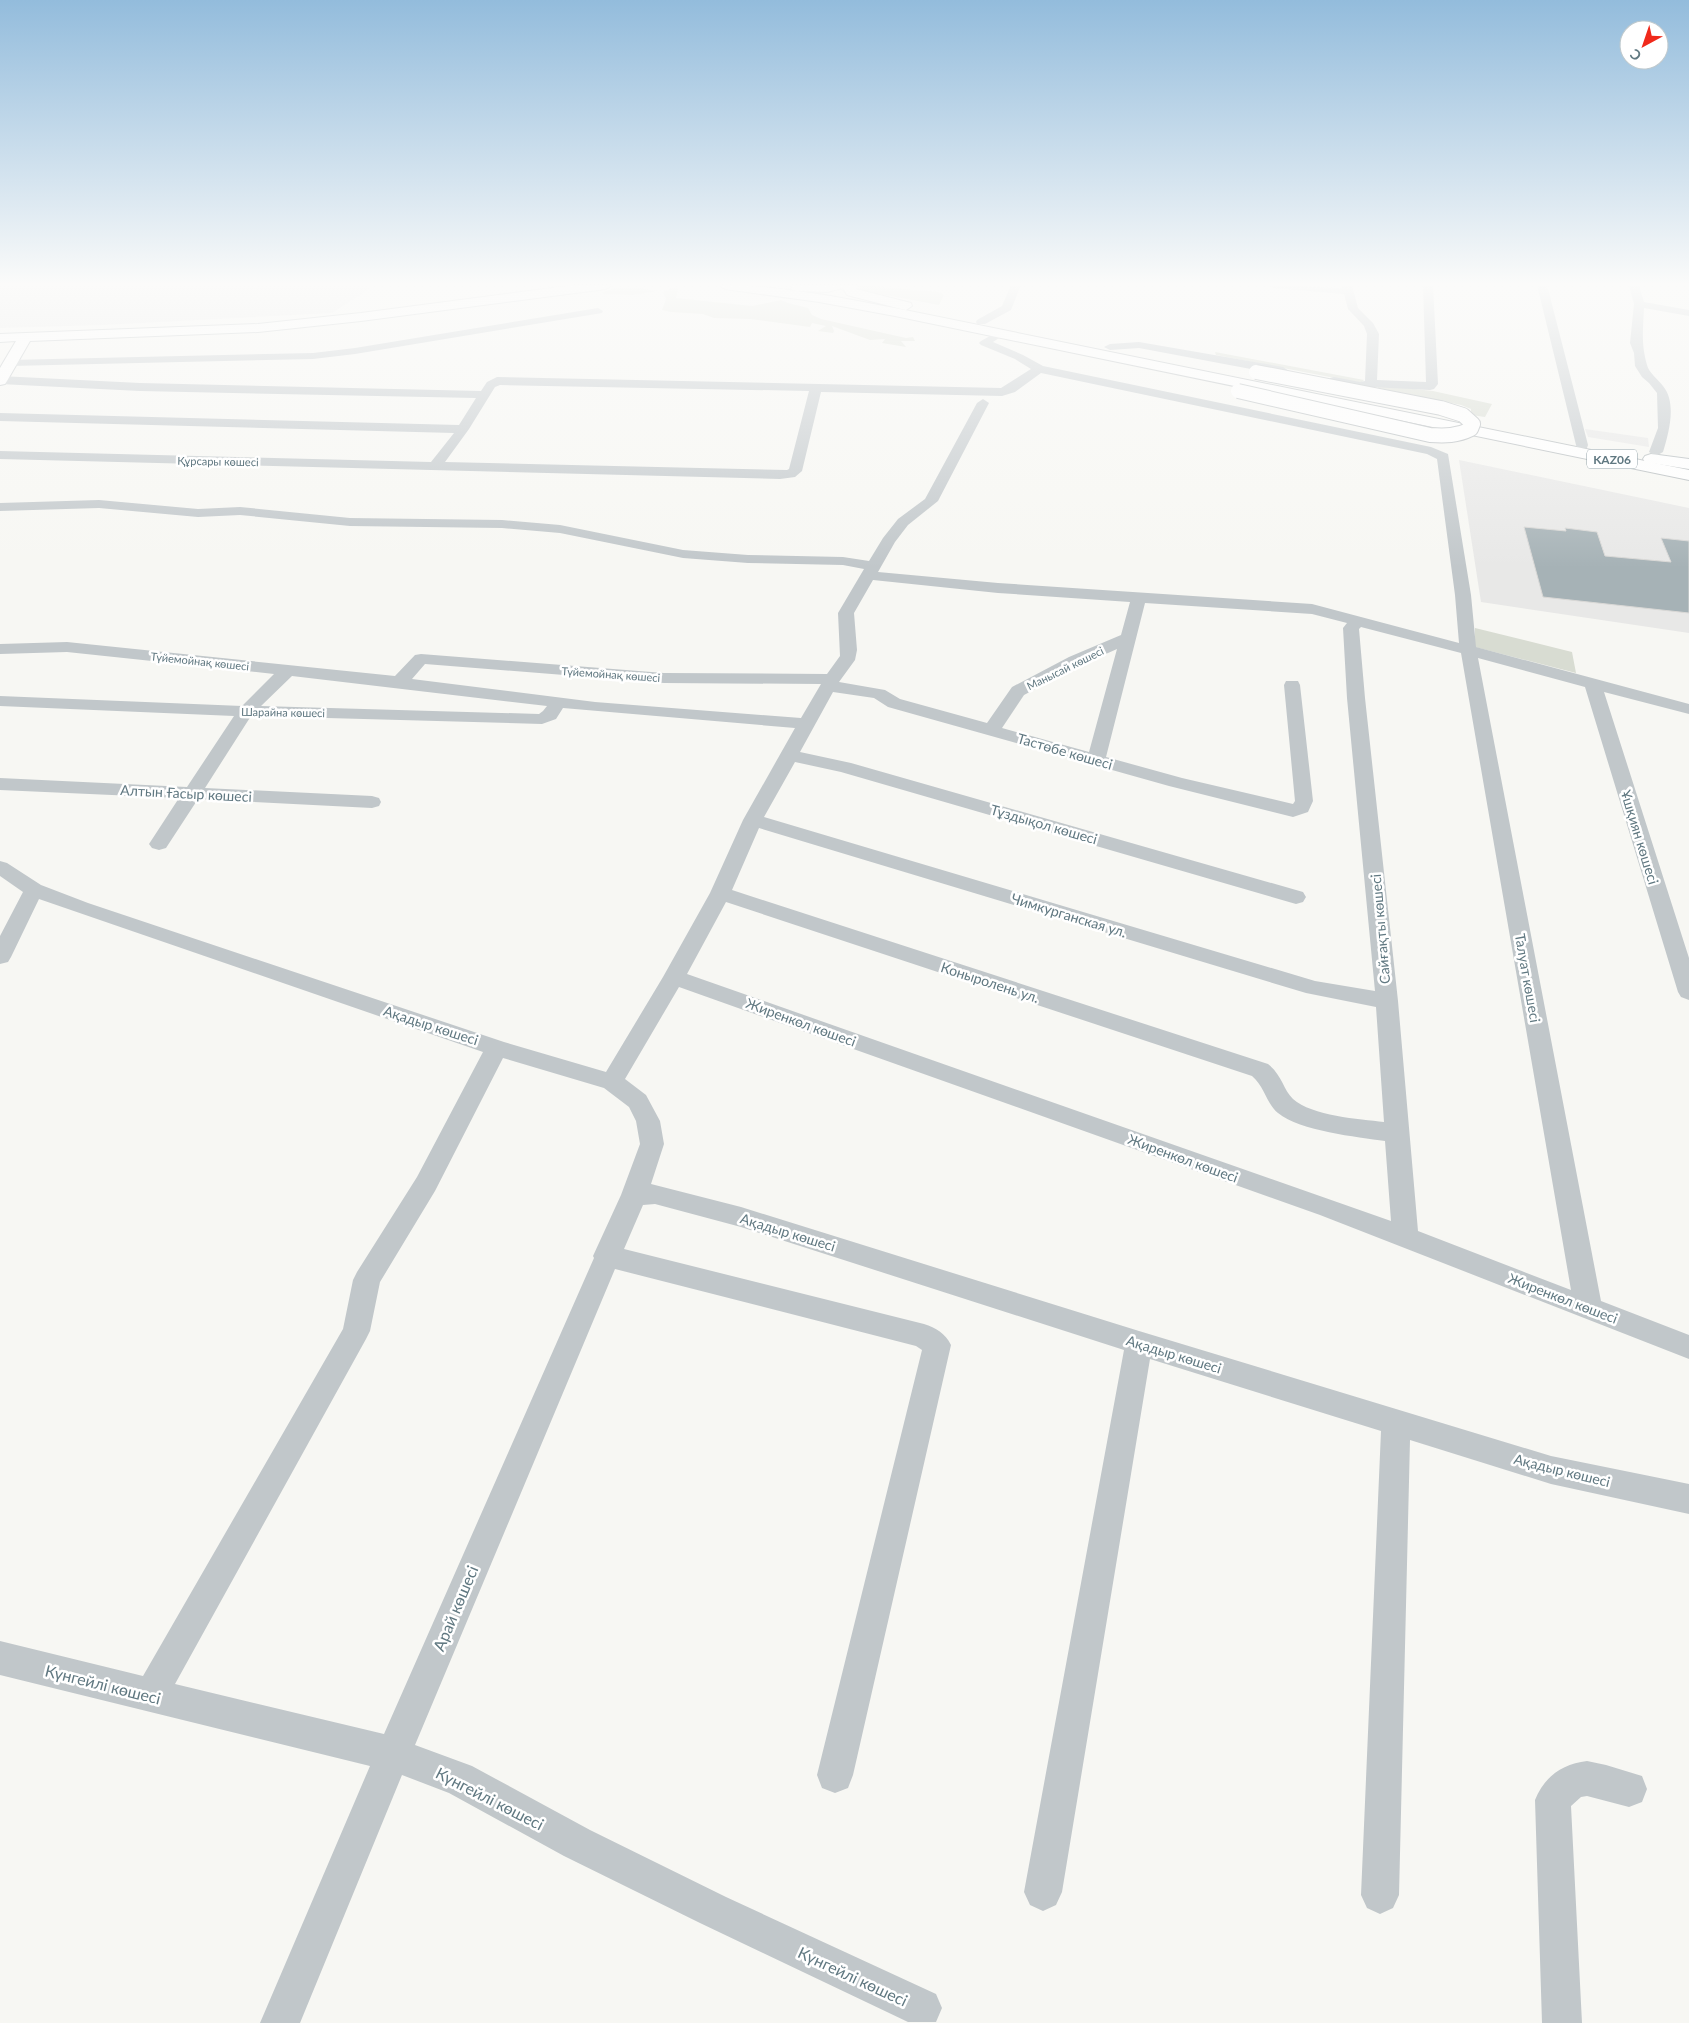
<svg xmlns="http://www.w3.org/2000/svg" width="1689" height="2023" viewBox="0 0 1689 2023" font-family="Lato,sans-serif">
  <style>
    .built { fill: #e8e8e7 }
    .green { fill: #d8dcd2 }
    .building { fill: #a6b2b6; stroke: #d9d8d6 }
    .lines { fill: none; stroke-linecap: round; stroke-linejoin: round }
    .major-casing { stroke: #b2b9bc; stroke-width: 2 }
    .highway-casing { stroke: #b2b8bb; stroke-width: 2 }
    .minor { fill: #c1c7ca; fill-rule: evenodd }
    .major { fill: #fff; fill-rule: evenodd }
    .highway { fill: #fff; fill-rule: evenodd }
    .highway-bridge-casing { stroke: #b2b8bb; stroke-width: 16; stroke-linecap: butt }
    .highway-bridge { stroke: #fff; stroke-width: 14 }
    .labels { text-anchor: middle; dominant-baseline: central; stroke-width: 5; stroke-linejoin: round; paint-order: stroke }
    .far-street-label { font-size: 11px; fill: #607881; stroke: #fff }
    .shield { fill: #fff; stroke: #90a0a7; stroke-width: 1 }
    .shield-label { font-size: 12px; font-weight: bold; fill: #607881 }
    .street-label { font-size: 14px; fill: #607881; stroke: #fff }
    .near-street-label { font-size: 16px; fill: #607881; stroke: #fff }
  </style>
  <rect width="100%" height="100%" fill="#f7f7f3"/>
  <path class="built" d="M0 285H357L370 289 332 313 102 325 0 328Z
    M1585 429 1648 438 1649 447 1588 437Z
    M1459 460 1689 508V633L1481 602Z"/>
  <path class="green" d="M860 285 939 292 944 295 939 305 859 290Z
    M615 288H638L657 291 633 295 604 294 603 292Z
    M672 288 678 289 676 298 752 306 781 300 788 303 808 308 812 315 821 319 906 338 913 337 915 341H901L906 347 882 343 885 339 870 340 832 326 834 331 833 333 818 331 826 326 812 323 810 327 750 319 714 318 703 314 671 312 662 310 666 299 663 292Z
    M1215 352 1364 380 1361 383 1216 355Z
    M1378 385 1433 391 1492 404 1485 417 1471 415V409L1461 405 1378 388Z
    M1475 628 1572 652 1576 673 1475 647Z"/>
  <path class="building" d="M1524 527 1566 531 1565 528 1597 532 1605 556 1671 562 1661 538 1689 541V613L1543 597Z"/>
  <g class="lines">
    <g class="major-casing">
      <path id="major" d="M575 285H612L606 289 361 321 258 332 30 341 7 381 5 384 0 385V368L16 341 0 342V334L258 324 361 313Z
        M791 285H857L856 289 911 303 912 306 906 310 901 309 847 295 843 288 827 292 796 291 792 290Z
        M1651 454 1689 459V469L1645 462 1643 459 1645 456Z"/>
    </g>
    <g class="highway-casing">
      <path id="highway" d="M719 285C778 285 837 297 895 308L1689 470V480L895 316 819 302 725 289Z"/>
    </g>
    <path class="minor" d="M1011 285H1021L1011 310 985 324H977L976 322 977 320 1002 306Z
      M1268 285 1342 288V285H1352L1358 308 1373 323 1379 334 1377 380 1426 382 1423 285H1433L1438 384 1434 389 1430 390 1371 387 1360 390 1330 384 1328 381 1330 378 1334 377 1360 382 1365 381 1367 334 1364 326 1348 309 1344 294 1273 288Z
      M1537 285H1547L1588 445 1587 448H1577L1576 445Z
      M1629 285H1639L1644 302 1689 310V316L1644 308C1643 330 1641 344 1647 365 1649 373 1658 379 1663 386 1677 403 1669 432 1663 452L1656 456 1649 452 1658 428 1657 393 1649 383 1642 377 1635 366 1634 353 1630 343 1634 304Z
      M598 308 603 311 602 313 355 354 313 359 10 366 4 363 10 360 313 353 355 348Z
      M999 331 1005 334 993 342 1023 355 1043 366 1431 447 1448 454 1471 595 1476 647 1689 704V714L1604 692 1689 958V1000L1681 997 1678 992 1585 687 1478 658 1601 1301 1689 1335V1359L1320 1215 679 987 625 1079 646 1095 660 1121 664 1144 651 1184 741 1207 1139 1331 1551 1456 1689 1484V1514L1551 1484 1410 1440 1399 1895 1393 1908 1380 1914 1367 1908 1361 1895 1381 1431 1150 1359 1062 1892 1056 1905 1043 1911 1030 1905 1024 1892 1124 1350 741 1227 655 1204 643 1205 624 1249 924 1324C936 1328 945 1333 951 1345L853 1775 848 1788 835 1793 822 1788 817 1775 922 1350 916 1346 615 1269 415 1745 472 1766 590 1830 726 1897 936 1994 942 2008 936 2022H908L700 1923 564 1856 449 1793 402 1775 300 2023H260L370 1766 0 1675V1641L143 1676 343 1329 353 1280 357 1272 417 1177 483 1052 39 899 11 957 8 962 0 964V936L23 892 0 876V861L7 863 41 885 88 903 504 1042 606 1072 663 977 710 893 743 820 795 728 563 708 556 719 542 724 251 716 205 788 372 796 379 798 381 802 379 806 372 808 198 799 166 848 159 850 152 848 149 844 179 798 0 790V778L187 787 234 716 0 706V696L242 706 274 674 67 652 0 654V644L67 642 395 676 415 655 421 654 664 673 827 674 840 656 838 613 864 569 843 565 748 563 683 558 560 533 502 528 350 526 240 515 198 517 99 508 0 511V503L99 500 198 509 240 507 350 518 502 520 560 525 683 550 748 555 843 557 869 561 883 538 898 519 925 499 977 403 983 399 989 403 938 501 908 525 895 542 878 572 998 583 1312 604 1459 643 1455 595 1437 459 1427 454 1041 373 1015 392 1002 396 821 392 802 471 795 477 780 479 0 459V451L431 462 454 433 0 421V413L459 425 476 398 140 391 0 384V376L140 383 481 391 487 382 497 377 1001 388 1031 369 1015 359 981 345 979 343 981 341ZM500 385 809 391 789 469 787 470 445 462 469 429 495 387ZM873 580 998 593 1130 602 1121 635 1069 657 1012 687 987 723 900 699 885 690 839 682 855 660 857 650 854 613ZM1145 603 1312 614 1347 623 1343 628 1347 698 1375 991 1315 981 764 817 795 762 841 772 1289 902 1296 904 1303 902 1306 897 1303 892 851 763 800 752 833 692 874 698 888 707 1169 786 1293 817 1308 812 1313 801 1300 685 1298 681H1286L1284 685 1295 801 1293 804 1182 778 1106 757ZM1361 627 1461 653 1571 1290 1418 1231 1398 1001 1365 698 1359 629ZM1117 649 1089 752 1002 728 1024 695 1081 665ZM425 664 664 683 821 684 801 718 595 702 412 679ZM292 676 547 706 543 711 539 714 261 706ZM759 828 1306 993 1376 1007 1384 1122C1359 1119 1312 1116 1293 1099 1283 1089 1282 1075 1268 1064L732 890ZM726 902 1252 1076C1265 1087 1266 1103 1278 1113 1300 1131 1357 1137 1385 1141L1391 1221 687 974ZM503 1058 604 1088 629 1107 636 1121 640 1144 621 1195 593 1256 594 1258 384 1734 175 1684 366 1339 370 1331 380 1282 435 1191Z
      M1139 342 1283 367 1289 371 1283 375 1139 348 1110 350 1104 347 1110 344Z
      M1587 1761 1606 1765 1642 1776 1647 1789 1642 1802 1629 1807 1587 1796 1581 1797 1571 1806 1582 2023H1542L1535 1800C1544 1777 1562 1764 1587 1761Z"/>
    <use href="#major" class="major"/>
    <use href="#highway" class="highway"/>
    <g class="highway-bridge-casing">
      <path id="highway-bridge" d="M1238 391 1430 435C1445 436 1457 436 1471 429L1473 424 1463 415 1441 408 1256 372"/>
    </g>
    <use href="#highway-bridge" class="highway-bridge"/>
  </g>
  <linearGradient id="sky" x2="0" y2="1"><stop stop-color="#93bcdc"/><stop offset="0.5" stop-color="#fbfbfa"/><stop offset="1" stop-color="#fbfbfa" stop-opacity="0"/></linearGradient>
  <rect width="1689" height="568" fill="url(#sky)"/>
  <g class="labels">
    <g class="far-street-label">
      <text transform="translate(218 461) rotate(1)">Құрсары көшесі</text>
      <text transform="translate(200 661) rotate(6)">Түйемойнақ көшесі</text>
      <text transform="translate(1065 668) rotate(-26)">Манысай көшесі</text>
      <text transform="translate(611 674) rotate(4)">Түйемойнақ көшесі</text>
      <text transform="translate(283 712) rotate(1)">Шарайна көшесі</text>
    </g>
    <rect class="shield" x="1587" y="449.5" width="50" height="19" rx="4"/>
    <g class="shield-label">
      <text x="1612" y="459">KАZ06</text>
    </g>
    <g class="street-label">
      <text transform="translate(1065 751) rotate(16)">Тастөбе көшесі</text>
      <text transform="translate(186 793) rotate(3)">Алтын Ғасыр көшесі</text>
      <text transform="translate(1044 824) rotate(16)">Тұздықол көшесі</text>
      <text transform="translate(1640 837) rotate(73)">Ұшқиян көшесі</text>
      <text transform="translate(1069 915) rotate(17)">Чимкурганская ул.</text>
      <text transform="translate(1380 929) rotate(-95)">Сайғақты көшесі</text>
      <text transform="translate(1528 978) rotate(80)">Талуат көшесі</text>
      <text transform="translate(990 982) rotate(18)">Коныролень ул.</text>
      <text transform="translate(801 1022) rotate(20)">Жиренкөл көшесі</text>
      <text transform="translate(431 1025) rotate(18)">Ақадыр көшесі</text>
      <text transform="translate(1183 1158) rotate(20)">Жиренкөл көшесі</text>
      <text transform="translate(788 1232) rotate(17)">Ақадыр көшесі</text>
      <text transform="translate(1563 1298) rotate(21)">Жиренкөл көшесі</text>
      <text transform="translate(1174 1354) rotate(17)">Ақадыр көшесі</text>
      <text transform="translate(1562 1470) rotate(14)">Ақадыр көшесі</text>
    </g>
    <g class="near-street-label">
      <text transform="translate(455 1608) rotate(-67)">Арай көшесі</text>
      <text transform="translate(103 1684) rotate(14)">Күнгейлі көшесі</text>
      <text transform="translate(490 1798) rotate(27)">Күнгейлі көшесі</text>
      <text transform="translate(853 1976) rotate(25)">Күнгейлі көшесі</text>
    </g>
  </g>
  <g transform="translate(1644 45) rotate(220)"><circle r="24" fill="#ffffff" stroke="#bfc9cd"/>
  <path d="M0-4L9 19L0 12L-9 19Z" fill="#f0291b"/>
  <text y="-8" font-size="14" font-weight="bold" text-anchor="middle" fill="#607881">С</text>
  </g>
</svg>
